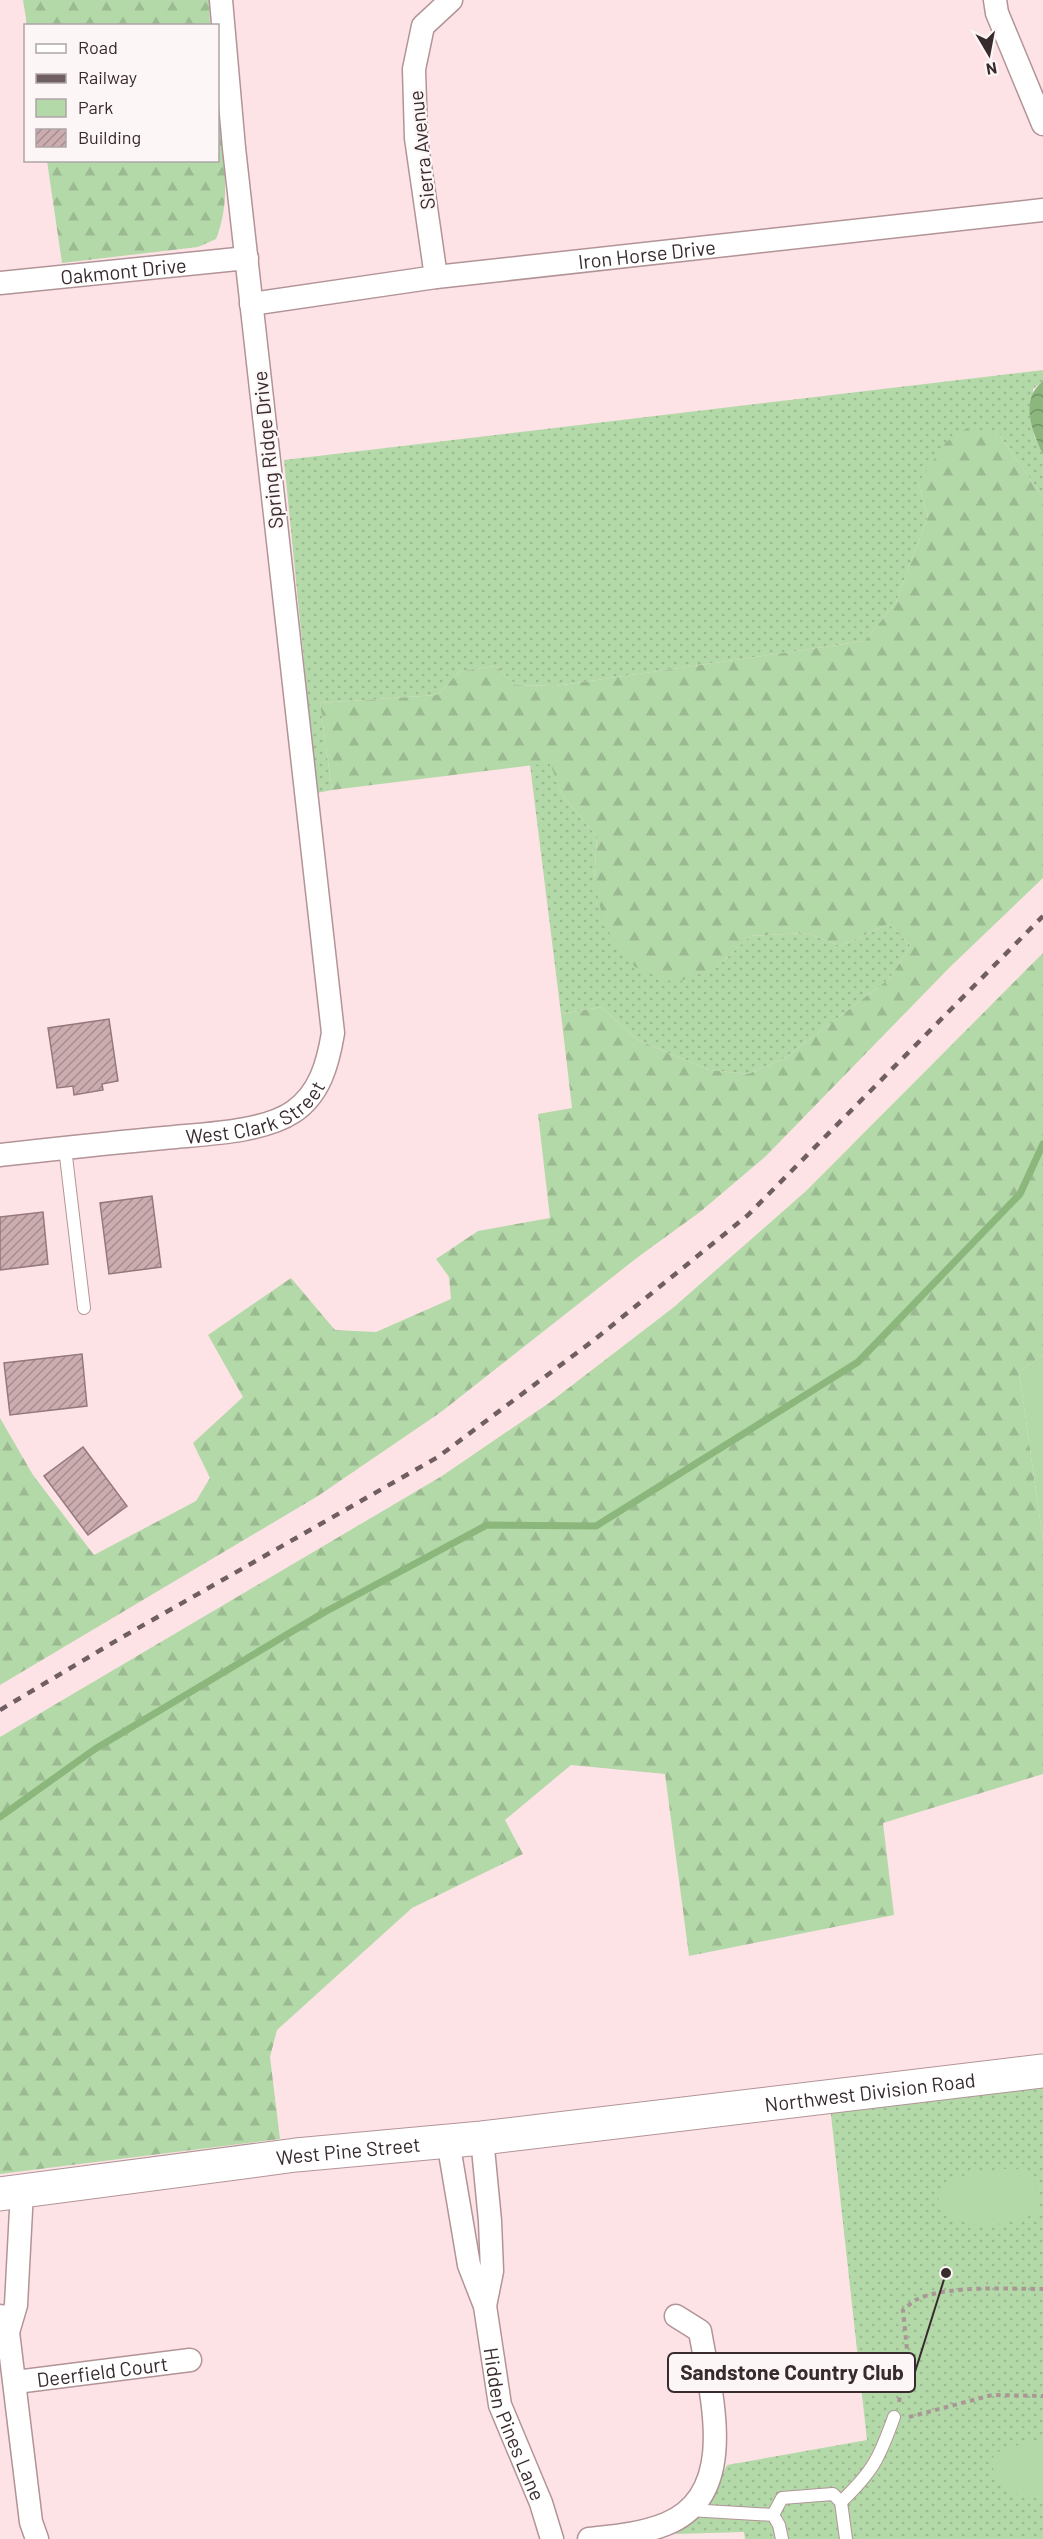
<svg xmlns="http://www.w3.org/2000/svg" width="1043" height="2539" viewBox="0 0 1043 2539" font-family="Barlow,sans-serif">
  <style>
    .grass { fill: url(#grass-dots) }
    .forest { fill: url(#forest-firs) }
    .park { fill: #b3d9a8 }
    .water { fill: url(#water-waves) }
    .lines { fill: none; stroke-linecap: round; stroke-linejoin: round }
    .stream { stroke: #8bb77d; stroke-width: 7 }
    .building { fill: url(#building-hatch); stroke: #95787b; stroke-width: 1.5 }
    .lane-casing { stroke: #b29497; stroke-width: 14 }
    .street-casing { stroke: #b29497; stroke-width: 25 }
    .secondary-casing { stroke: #b29497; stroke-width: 35 }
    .path { stroke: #aa9597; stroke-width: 4; stroke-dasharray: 4.5 4.5; stroke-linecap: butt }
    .lane { stroke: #fff; stroke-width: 12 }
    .street { stroke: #fff; stroke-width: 22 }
    .secondary { stroke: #fff; stroke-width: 33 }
    .rail { stroke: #705f62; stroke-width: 4.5; stroke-dasharray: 8 8; stroke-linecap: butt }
    .labels { text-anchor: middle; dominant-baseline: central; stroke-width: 4.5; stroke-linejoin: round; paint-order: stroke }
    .street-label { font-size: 20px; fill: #382b2d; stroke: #fdf6f6 }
    .leader { fill: none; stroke: #382b2d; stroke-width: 2 }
    .callout-dot { fill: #382b2d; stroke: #fdf6f6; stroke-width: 2 }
    .callout { fill: #fdf6f6; stroke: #382b2d; stroke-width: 2 }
    .callout-label { font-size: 21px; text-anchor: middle; font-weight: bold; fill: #382b2d }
  </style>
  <defs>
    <pattern id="grass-dots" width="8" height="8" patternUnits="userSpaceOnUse" patternTransform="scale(1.5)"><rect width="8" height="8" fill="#b3d9a8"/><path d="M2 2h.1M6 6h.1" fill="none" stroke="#9bba91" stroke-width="1.8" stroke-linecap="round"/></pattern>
    <pattern id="forest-firs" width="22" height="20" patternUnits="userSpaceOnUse" patternTransform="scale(1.5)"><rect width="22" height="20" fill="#b3d9a8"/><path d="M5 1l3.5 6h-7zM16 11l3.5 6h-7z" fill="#9bba91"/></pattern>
    <pattern id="water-waves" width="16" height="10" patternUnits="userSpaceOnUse" patternTransform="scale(1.5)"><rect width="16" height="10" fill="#8bb77d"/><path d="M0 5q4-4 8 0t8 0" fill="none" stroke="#739567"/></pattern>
    <pattern id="building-hatch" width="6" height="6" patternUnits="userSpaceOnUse" patternTransform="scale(1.5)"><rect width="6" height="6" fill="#cbacaf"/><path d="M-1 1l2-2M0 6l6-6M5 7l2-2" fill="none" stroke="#a68c8f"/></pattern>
  </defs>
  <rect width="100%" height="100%" fill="#fee3e6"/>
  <path class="grass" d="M1043 370V381L1033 389 1034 435 1043 455V497L998 433 918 483 928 516 896 602 865 641 555 686 516 685 496 666 460 671 437 695 320 703 332 790 317 793 284 460Z
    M550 762 561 793 597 837 594 881 716 968 750 936 807 933 840 946 889 924 911 946 889 979 785 1058 748 1074 709 1070 638 1040 601 1007 561 1014 530 765Z
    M1043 2082V2539H745L744 2532 676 2534 710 2500 727 2465 867 2440 830 2106Z"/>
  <path class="forest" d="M23 0H209L210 25H27Z
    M218 107C222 151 233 198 216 239L198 247 62 263 47 161 218 160Z
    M967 428 998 433 1043 497V878L950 967 766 1156 700 1212 638 1257 441 1412 318 1496 0 1685V1418L33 1475 94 1555 196 1501 210 1478 193 1443 243 1397 208 1335 291 1278 335 1330 376 1332 451 1299 449 1277 436 1259 478 1231 550 1218 538 1114 572 1108 561 1014 601 1007 638 1040 709 1070 748 1074 785 1058 889 979 911 946 889 924 840 946 807 933 750 936 716 968 675 983 635 967 605 927 594 881 597 837 561 793 550 763 332 790 320 703 437 695 460 671 496 666 516 685 555 686 865 641 896 602 928 516 918 483 946 442Z
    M1043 953V1355L1019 1372 1043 1540V1774L883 1823 894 1915 689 1956 665 1774 571 1765 505 1820 523 1854 412 1908 277 2030 270 2057 280 2139 0 2174V1737L442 1476 549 1403 674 1307 806 1191Z"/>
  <path class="park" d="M1043 1355V1540L1019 1372Z
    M1012 2168 1032 2173 1039 2196 1036 2214C999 2226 976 2232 941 2212L938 2195 946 2182 969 2174Z
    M1036 2440 1043 2441V2500C1013 2493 997 2494 991 2459L1001 2450Z"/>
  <path class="water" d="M1043 381V455C1032 431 1019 400 1043 381Z"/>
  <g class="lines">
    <path class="stream" d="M0 1817 95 1749 323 1613 487 1525 596 1526 858 1362 1020 1194 1043 1144"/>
  </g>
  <path class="building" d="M109 1019 118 1081 102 1084 103 1090 74 1095 73 1086 57 1088 48 1028Z
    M152 1196 161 1267 109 1274 100 1203Z
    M43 1212 48 1264 0 1270V1217Z
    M82 1354 87 1406 10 1415 4 1363Z
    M83 1447 127 1506 88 1535 44 1476Z"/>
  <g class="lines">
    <g class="lane-casing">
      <path id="lane" d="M65 1148 84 1308
        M841 2502C873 2471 879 2459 894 2417
        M689 2510 773 2515 779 2525 782 2539
        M773 2515 782 2498 833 2494 841 2502 846 2539"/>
    </g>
    <g class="street-casing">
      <g id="street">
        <path d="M995 0 997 13 1043 124"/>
        <path d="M436 277 416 138 414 69 423 26 451 0"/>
        <path id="s1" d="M0 283 247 258"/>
        <path id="s2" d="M251 304 436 277 1043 210"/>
        <path id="s3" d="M0 1155C55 1149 109 1143 164 1138 201 1134 262 1133 293 1112 320 1094 328 1063 333 1033L234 148 221 0"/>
        <path d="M482 2138 490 2221 492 2271 485 2306"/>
        <path id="s4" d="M448 2141 469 2265 485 2306 500 2405 541 2503 552 2539"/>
        <path d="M0 2316 8 2332 31 2522 37 2539"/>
        <path d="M8 2332 16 2305 22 2191"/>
        <path id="s5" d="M16 2382 190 2360"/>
        <path d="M589 2539C616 2536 641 2534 666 2524 741 2494 710 2391 700 2331L676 2316"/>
      </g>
    </g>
    <g class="secondary-casing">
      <g id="secondary">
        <path id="s6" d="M0 2194 296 2155 482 2138 1043 2071"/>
      </g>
    </g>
    <path class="path" d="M899 2402 907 2350 903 2310C908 2306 913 2301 918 2299 947 2285 1010 2289 1043 2289
      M909 2417 992 2395 1043 2396"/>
    <use href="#lane" class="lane"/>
    <use href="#street" class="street"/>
    <use href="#secondary" class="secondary"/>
    <path class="rail" d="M0 1710 119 1639 438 1457 594 1340 748 1215 1043 916"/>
  </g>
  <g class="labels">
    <g class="street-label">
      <text transform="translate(421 150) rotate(-96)">Sierra Avenue</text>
      <text stroke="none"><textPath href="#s2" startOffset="399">Iron Horse Drive</textPath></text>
      <text stroke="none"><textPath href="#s1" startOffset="124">Oakmont Drive</textPath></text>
      <text transform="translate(267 450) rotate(-96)">Spring Ridge Drive</text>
      <text stroke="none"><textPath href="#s3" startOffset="262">West Clark Street</textPath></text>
      <text stroke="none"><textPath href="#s6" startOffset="876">Northwest Division Road</textPath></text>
      <text stroke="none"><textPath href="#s6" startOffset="351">West Pine Street</textPath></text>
      <text stroke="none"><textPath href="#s5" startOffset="87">Deerfield Court</textPath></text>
      <text stroke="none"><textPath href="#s4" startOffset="292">Hidden Pines Lane</textPath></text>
    </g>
  </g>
  <path class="leader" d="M946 2273L915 2372"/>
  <circle class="callout-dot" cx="946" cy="2273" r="6"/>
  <rect class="callout" x="668" y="2353" width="247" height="39" rx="6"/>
  <g class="callout-label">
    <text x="792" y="2380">Sandstone Country Club</text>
  </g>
  <rect x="24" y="24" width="195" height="138" fill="#fdf6f6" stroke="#aea5a6" stroke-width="1.5"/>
  <rect x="36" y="44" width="30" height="9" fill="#ffffff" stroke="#aea5a6" stroke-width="1.5"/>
  <text x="78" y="54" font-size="18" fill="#382b2d">Road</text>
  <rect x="36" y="74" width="30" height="9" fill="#705f62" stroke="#aea5a6" stroke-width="1.5"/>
  <text x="78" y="84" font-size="18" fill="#382b2d">Railway</text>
  <rect x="36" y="99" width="30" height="18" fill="#b3d9a8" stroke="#aea5a6" stroke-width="1.5"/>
  <text x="78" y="114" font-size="18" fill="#382b2d">Park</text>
  <rect x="36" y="129" width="30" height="18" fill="url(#building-hatch)" stroke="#aea5a6" stroke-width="1.5"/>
  <text x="78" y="144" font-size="18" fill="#382b2d">Building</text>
  <g transform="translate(989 54) rotate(170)" stroke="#fdf6f6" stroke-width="4.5" paint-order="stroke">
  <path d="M0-4.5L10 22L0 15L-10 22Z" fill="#382b2d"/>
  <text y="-9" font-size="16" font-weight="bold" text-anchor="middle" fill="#382b2d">N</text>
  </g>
</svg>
